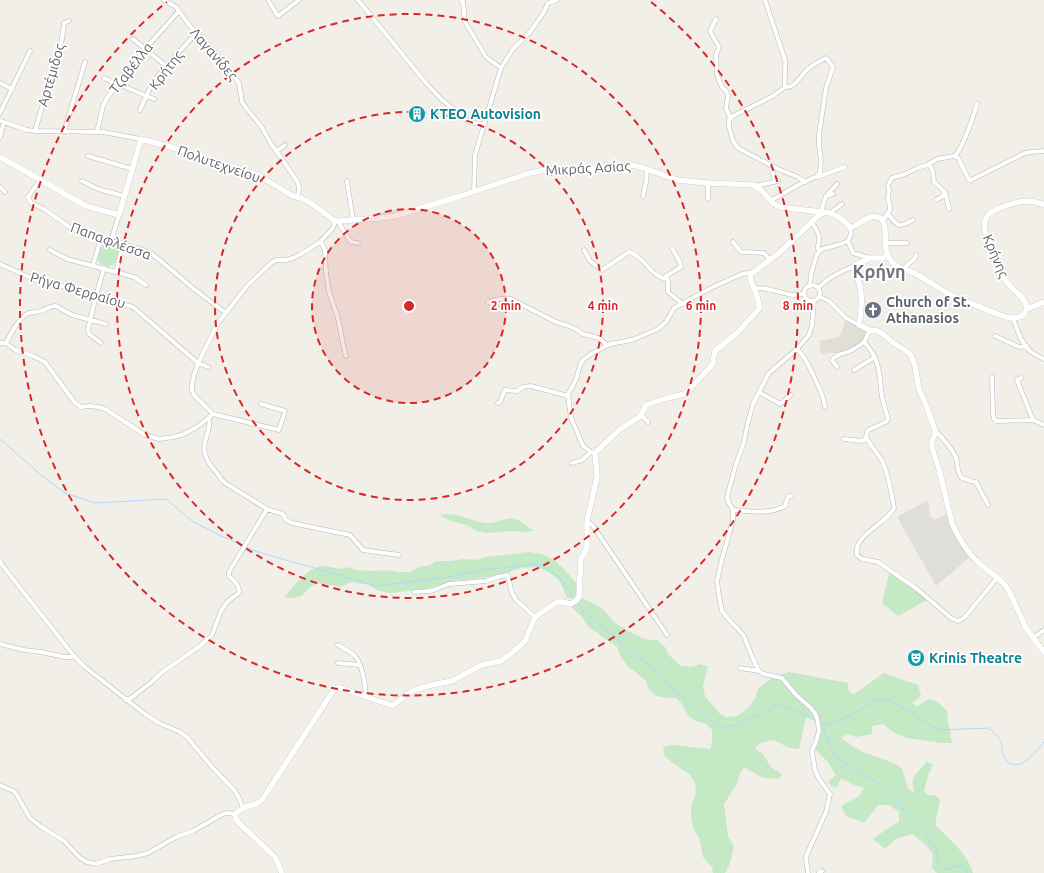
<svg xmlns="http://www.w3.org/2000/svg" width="1044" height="873" viewBox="0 0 1044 873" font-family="Ubuntu,sans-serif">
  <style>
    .industrial { fill: #e0deda }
    .education { fill: #e1ded6 }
    .green { fill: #c5e8c5 }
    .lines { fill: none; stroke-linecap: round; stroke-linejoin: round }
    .stream { stroke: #aadaff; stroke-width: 1 }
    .street-casing { stroke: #b5b8bc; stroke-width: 5 }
    .secondary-casing { stroke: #b6babf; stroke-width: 6 }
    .street { stroke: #fff; stroke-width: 4 }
    .secondary { stroke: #fff; stroke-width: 5.5 }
    .ring { fill: none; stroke: #d62828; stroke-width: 2; stroke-dasharray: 7 5 }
    .labels { text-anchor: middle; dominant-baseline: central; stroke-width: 3.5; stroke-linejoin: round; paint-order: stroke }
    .street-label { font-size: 14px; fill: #5f6368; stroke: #fff }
    .culture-label { font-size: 14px; font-weight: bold; fill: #0d838f; stroke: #fff; text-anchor: start }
    .worship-label { font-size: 14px; font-weight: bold; fill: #5b616d; stroke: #fff; text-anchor: start }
    .district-label { font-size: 18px; font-weight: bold; fill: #70757a; stroke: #fff }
    .centre { fill: #d62828; stroke: #fff; stroke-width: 2 }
    .ring-label { font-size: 12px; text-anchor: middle; font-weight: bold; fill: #d62828; stroke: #fff; stroke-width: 3.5; stroke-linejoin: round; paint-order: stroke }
  </style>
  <rect width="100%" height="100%" fill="#f1efe8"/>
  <path class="industrial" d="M928 500 930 516 935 520 947 514 954 533 970 557 936 586 897 517Z"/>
  <path class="education" d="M846 317 868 329 862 342 852 350 838 353H827L822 355 819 349 821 348 819 341 839 337 842 331Z"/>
  <path class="green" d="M109 243 117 246C119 250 118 254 117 258 116 261 114 265 111 266 107 268 99 264 98 260 96 252 102 244 109 243Z
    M447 514C460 514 471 521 484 523 494 525 507 516 515 519 520 520 530 528 534 531L525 532 511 531 487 533 476 531 469 526 449 520 440 515Z
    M528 552 542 554 553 559 565 570 576 583V595L572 599 567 598 560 581 549 572 537 567 521 568 501 575 469 580H458L426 589 390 593 379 591 369 585 358 583 351 582 341 587 320 583 313 585 301 596 293 598 284 597C293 587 310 564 325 566 335 567 339 571 350 567L355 570 374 571 386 570 398 572H410L419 567 430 565 436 561H450L465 559 476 560 486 557Z
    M890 570 927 600 898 616 882 603Z
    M582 598 602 608 615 623 633 634 648 640H657L665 647 669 655 681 666 692 667 700 664 708 666 703 686 705 696 719 713 726 717 738 716 748 708 755 699 758 689 765 683 773 677 789 672 848 683V690L853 695 884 673 918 685 921 696 912 703 917 706 929 699 938 702 947 711 948 723 952 743H942L906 738 893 732 883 724 872 726V734L856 737 847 734 841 738 851 745 863 752 894 763 902 769 908 788 914 793C914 789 912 784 913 780 915 771 923 770 926 761L933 765 928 775 924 791 928 795H935L940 800 935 825C949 839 968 854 973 873H937L932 868 933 854 925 844 912 834 896 839 885 849 873 839 888 828 899 822V812L889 805H878L864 823 846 816 841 806 859 796 864 788 852 784 841 778 838 786 832 787 828 782 836 775 827 761 815 749 819 724 813 719 806 717 799 749 789 748 776 741 770 740 759 744 755 749 762 753 771 767 782 774 779 779C771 779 763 779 756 774 752 772 749 769 744 768L740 773 737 784 724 804 728 836 734 847 730 863 725 873H713L712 867 703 857 700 840 693 828 691 815V806L696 794 695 783 690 775 665 757 663 747 673 745 710 749 712 743V730L707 724 696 721 689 717 682 704 676 698H667L656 696 649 690 646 681 637 673 629 668 621 657 617 647 589 627 581 616 569 605C575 604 579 602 582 598Z"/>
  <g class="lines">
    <path class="stream" d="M0 439 41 475 65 493 95 503 166 499 192 521 219 535 243 545
      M246 547 258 552 377 586 449 577 482 570 538 564 558 576 574 598
      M577 602 586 614 633 653 657 671 674 690 699 712 717 726H734L770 709 779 703 816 721
      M819 723 823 725 837 721 850 716 878 699 890 700 904 709 938 730 989 728C995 734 1001 738 1002 746 1002 749 1002 752 1003 755 1015 779 1035 753 1044 742
      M823 726 830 749 841 761 879 784 922 829 937 850 938 864 946 870 964 864 967 873"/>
    <g class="street-casing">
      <path id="street" d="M164 0 176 7 189 25 215 52 239 83 242 102 246 108 261 126 270 142 297 181 299 187 298 197
        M268 0 278 16 299 0
        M358 0 426 83 441 99 469 122C474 124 479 123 485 124
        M461 0 463 2 465 22 486 57 501 68
        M765 0 785 60C786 69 784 78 785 87
        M716 19 710 31 719 47 716 55 717 75 722 87 727 92 728 96 726 108 730 118
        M133 39 166 66
        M104 78 117 84
        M0 83 12 89
        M118 83 132 90 154 99
        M140 110 150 88 156 78 196 33
        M0 113 30 51
        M0 121 27 130 35 131 103 132 141 139
        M35 131 62 39 64 23 69 21
        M64 132 85 62
        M97 132 103 106 107 98 127 72 145 49 179 11
        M0 137 4 122
        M277 151 285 145
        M88 156 132 169
        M955 156C965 144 972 119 977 104
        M929 164 933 172 934 182 945 192 949 209
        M773 173 775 181
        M817 177 845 167
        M40 180 28 197 31 203 44 209 68 226 79 232 123 244 143 250 152 254 162 262 194 289 226 313
        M82 181 98 189 124 196
        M347 181 353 220
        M708 183V199
        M755 186 778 181
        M0 187 5 192
        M474 192 475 155 501 68 513 49 530 32 544 12 548 3 557 0
        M643 196 646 182 647 169
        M826 196 837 184
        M772 200 800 184 817 176 820 173 821 160 819 146V134L826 88 833 67 826 58C820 61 814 64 809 68 802 73 795 89 785 87L773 96 733 116 729 120V127L733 141 738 148 778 169 798 177 805 182
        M936 200 943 196 945 192
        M821 211 826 196 833 194
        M830 213 842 204
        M888 214C898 227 899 228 913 220
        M883 220 890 210V207L888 198 889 191 888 185 892 178 905 174 918 168 927 165 937 159 954 156 958 158 969 180H971L1025 153 1031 152 1044 151
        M339 221 340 225 351 242 358 243
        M812 223C815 228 819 232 819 238 820 244 816 246 819 251
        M111 241 119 215
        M848 241 853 253 869 258
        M320 242 322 244 325 250 326 273 329 292 338 318 343 344 346 356
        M733 242 741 252 764 253 770 260
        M886 243H907
        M672 248 680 262 681 267 666 276 668 282V292L683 304
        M50 250 67 259 134 277 146 285
        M584 250 590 261 602 270 629 252C632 253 635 255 638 257 649 265 651 275 666 279
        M0 264 40 282 58 285 133 307 198 363 208 367
        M93 265 101 238
        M903 269 915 258 916 255
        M116 271 123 244
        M804 293a8 8 0 1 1 16 0a8 8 0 1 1-16 0Z
        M810 286 811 274 817 254 822 249 841 244 848 241 851 234 850 228
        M754 288C760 288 765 288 771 290 782 292 793 298 804 293
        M818 288C828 277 841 272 854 266
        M820 297 829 301 846 318 859 325
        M488 302C496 300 503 297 511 299L556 322 569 326 576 329 583 334 599 338 607 345
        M1013 318C1016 328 1022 343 1030 351 1034 354 1039 357 1044 359
        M870 330 864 342C881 360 879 375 882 397 884 405 886 412 888 419L886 422 868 430 867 432 866 437C870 445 877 452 882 461 889 475 891 492 894 508 887 522 860 533 857 548 857 549 857 554 857 555L862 559 878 562 894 573 917 589 951 618 958 621 964 618 997 578
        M995 336 1019 347 1027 346
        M0 343H6L15 350 33 356 45 362 75 403 81 407 89 406 98 407 105 409 145 435 159 439 174 437 184 434 197 427 211 416
        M6 343C11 333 18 318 29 313 33 312 37 312 41 311 47 309 50 305 56 306L72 315 106 324
        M101 343 89 334 88 329 96 296 104 268
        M797 349C806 358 810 368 815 379 820 390 823 394 825 407
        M837 367 832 360C836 354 843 354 850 351 855 349 860 345 864 342
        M854 370 875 357
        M992 377 993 413 994 419 997 421 1033 420 1044 425
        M1021 378 1017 380 1033 420
        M759 392 780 404 791 395
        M498 403 500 402 505 390 517 391 523 387 531 386 568 396
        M261 404 285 411 279 430 213 414 194 395 192 390V385L194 375 198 363 218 323 247 286 271 263 276 260H286L293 258 301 254 320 242 333 228 335 221
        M641 415 648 422
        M209 417C211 426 207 434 205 442 202 455 209 464 217 473 220 477 221 480 225 483L267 509 283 514 286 520 292 523 350 535 363 550 399 555
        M935 430C943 439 952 447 956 458 958 464 957 472 961 477 964 480 971 481 976 482L988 505
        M844 439 861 441 867 439
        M595 453 591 452 583 446 572 420 570 412 568 394 576 380 580 365 583 360 591 354 610 344 632 340 658 329 666 322 674 308 711 288 742 274 747 273H752
        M572 463 582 460 591 452
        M733 510C751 511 768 515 785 506L788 497 791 496
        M587 521 593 526 667 635
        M0 560 2 565 74 656 85 667 145 714 159 723 180 732 187 737 212 767 235 791 239 798 243 808
        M414 592 431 591 449 584 486 581 498 577 507 575 508 576 512 593 516 600 535 617
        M1033 638 1044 630
        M0 644 24 650 41 652 65 657H70L74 656
        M338 645C343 648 350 651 355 656 363 665 365 684 366 696
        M338 663 360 665
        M740 668 759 671
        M126 700 131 698 153 681 161 673 200 646 212 635 221 611 228 601 239 593C240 585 234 581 229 576V572L267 509
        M0 785 15 792 30 818 40 826 64 841 80 858 87 862 96 864 110 859 136 856 148 853 176 837 193 831 221 815 226 813 235 814
        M808 873 806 858 808 852 826 812 830 794 819 779 815 770 812 752 813 748 816 742 819 731 818 723 816 715 811 708 796 695 782 678 764 674 759 671 753 659 744 636 737 628 730 621 722 611 719 596 717 581 722 559 733 520V510L729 503 727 497 736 464 744 442 747 426 753 404 759 392 769 373 797 349 809 335 812 325 814 301
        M819 873 822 871"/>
    </g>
    <g class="secondary-casing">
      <path id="secondary" d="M0 157 86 206 119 215 141 139 174 148 219 163 258 175 293 196C309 199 322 212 335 221H339L381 218 395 216 461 196 530 173 545 170 560 169 584 170 631 165 641 167 677 180 708 183 753 185 760 189 773 203 779 207 830 213C838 216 845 220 850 228 859 225 870 212 880 218 888 222 884 242 886 249 887 254 889 259 893 263 898 269 907 269 914 273 927 280 938 288 951 295 962 301 975 304 987 310 994 312 1006 319 1013 318 1017 318 1022 316 1024 314 1027 310 1027 306 1025 302 1021 294 1012 290 1007 282 1000 274 998 265 995 255 990 243 977 224 990 213 1006 204 1027 197 1044 205
        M888 256 883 258H870L854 266C856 275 860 283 861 292 862 303 861 314 859 325L870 330 878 331 883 334 892 342 905 350 911 355 915 366 919 389 926 405 935 430V434L932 441V447L939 469 952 523C957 535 967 552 977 561 986 570 998 577 1006 586L1009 591 1026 628 1044 652
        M1027 309 1044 302
        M282 873 275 857 239 823 236 819 235 814 243 808 256 804 262 800 333 691 336 688H341L390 705H394L406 695 414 690 432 685 452 681 482 665 501 661 513 652 525 641 535 617 557 602H562L571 604 577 600 579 596 581 558 584 554 587 546V521L597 477 595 453 619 430 639 417 641 415 646 405 667 398 684 394 688 391 713 364 714 355 715 351 736 334 759 309C760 298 753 288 750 278L751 274 779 253 819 215 825 212"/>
    </g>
    <use href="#street" class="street"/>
    <use href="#secondary" class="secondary"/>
  </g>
  <circle cx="409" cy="306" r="97" fill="#d62828" fill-opacity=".12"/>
  <g class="ring">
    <circle cx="409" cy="306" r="97"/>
    <circle cx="409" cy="306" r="194"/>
    <circle cx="409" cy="306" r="292"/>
    <path d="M651 2A389 389 0 1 1 167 2"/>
  </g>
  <defs>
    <g id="building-disc" transform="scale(0.9)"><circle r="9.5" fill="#0f9aa8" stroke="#fff"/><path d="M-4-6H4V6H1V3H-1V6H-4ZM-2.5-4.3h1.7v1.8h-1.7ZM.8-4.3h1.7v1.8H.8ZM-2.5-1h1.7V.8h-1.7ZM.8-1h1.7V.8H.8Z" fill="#fff"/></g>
    <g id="church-disc" transform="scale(0.9)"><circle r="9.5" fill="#6b7280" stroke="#fff"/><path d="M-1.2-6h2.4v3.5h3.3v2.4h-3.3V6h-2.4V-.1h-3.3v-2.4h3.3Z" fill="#fff"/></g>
    <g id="theatre-disc" transform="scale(0.9)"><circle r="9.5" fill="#0f9aa8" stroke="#fff"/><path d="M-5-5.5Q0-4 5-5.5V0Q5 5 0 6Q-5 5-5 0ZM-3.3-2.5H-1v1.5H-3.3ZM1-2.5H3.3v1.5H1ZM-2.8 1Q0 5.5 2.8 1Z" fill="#fff"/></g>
  </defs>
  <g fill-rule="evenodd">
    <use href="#building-disc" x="417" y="114"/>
    <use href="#church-disc" x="873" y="310"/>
    <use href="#theatre-disc" x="916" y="658"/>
  </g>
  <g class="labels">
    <g class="street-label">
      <text transform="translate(214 54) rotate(49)">Λαγανίδες</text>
      <text transform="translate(131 68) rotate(-52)">Τζαβέλλα</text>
      <text transform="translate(166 70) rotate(-52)">Κρήτης</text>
      <text transform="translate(51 75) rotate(-74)">Αρτέμιδος</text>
      <text transform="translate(219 164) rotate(19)">Πολυτεχνείου</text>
      <text transform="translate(588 168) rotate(-3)">Μικράς Ασίας</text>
      <text transform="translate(111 241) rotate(20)">Παπαφλέσσα</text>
      <text transform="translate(996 256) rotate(67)">Κρήνης</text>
      <text transform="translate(78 290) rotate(16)">Ρήγα Φερραίου</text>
    </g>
    <g class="culture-label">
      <text x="430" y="114">KTEO Autovision</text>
      <text x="929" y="658">Krinis Theatre</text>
    </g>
    <g class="worship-label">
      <text x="886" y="302">Church of St.<tspan x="886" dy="16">Athanasios</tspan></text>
    </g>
    <g class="district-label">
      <text x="879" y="271">Κρήνη</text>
    </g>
  </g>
  <circle cx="409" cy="306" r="6" class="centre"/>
  <g class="ring-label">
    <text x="506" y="310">2 min</text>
    <text x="603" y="310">4 min</text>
    <text x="701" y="310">6 min</text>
    <text x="798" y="310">8 min</text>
  </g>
</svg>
